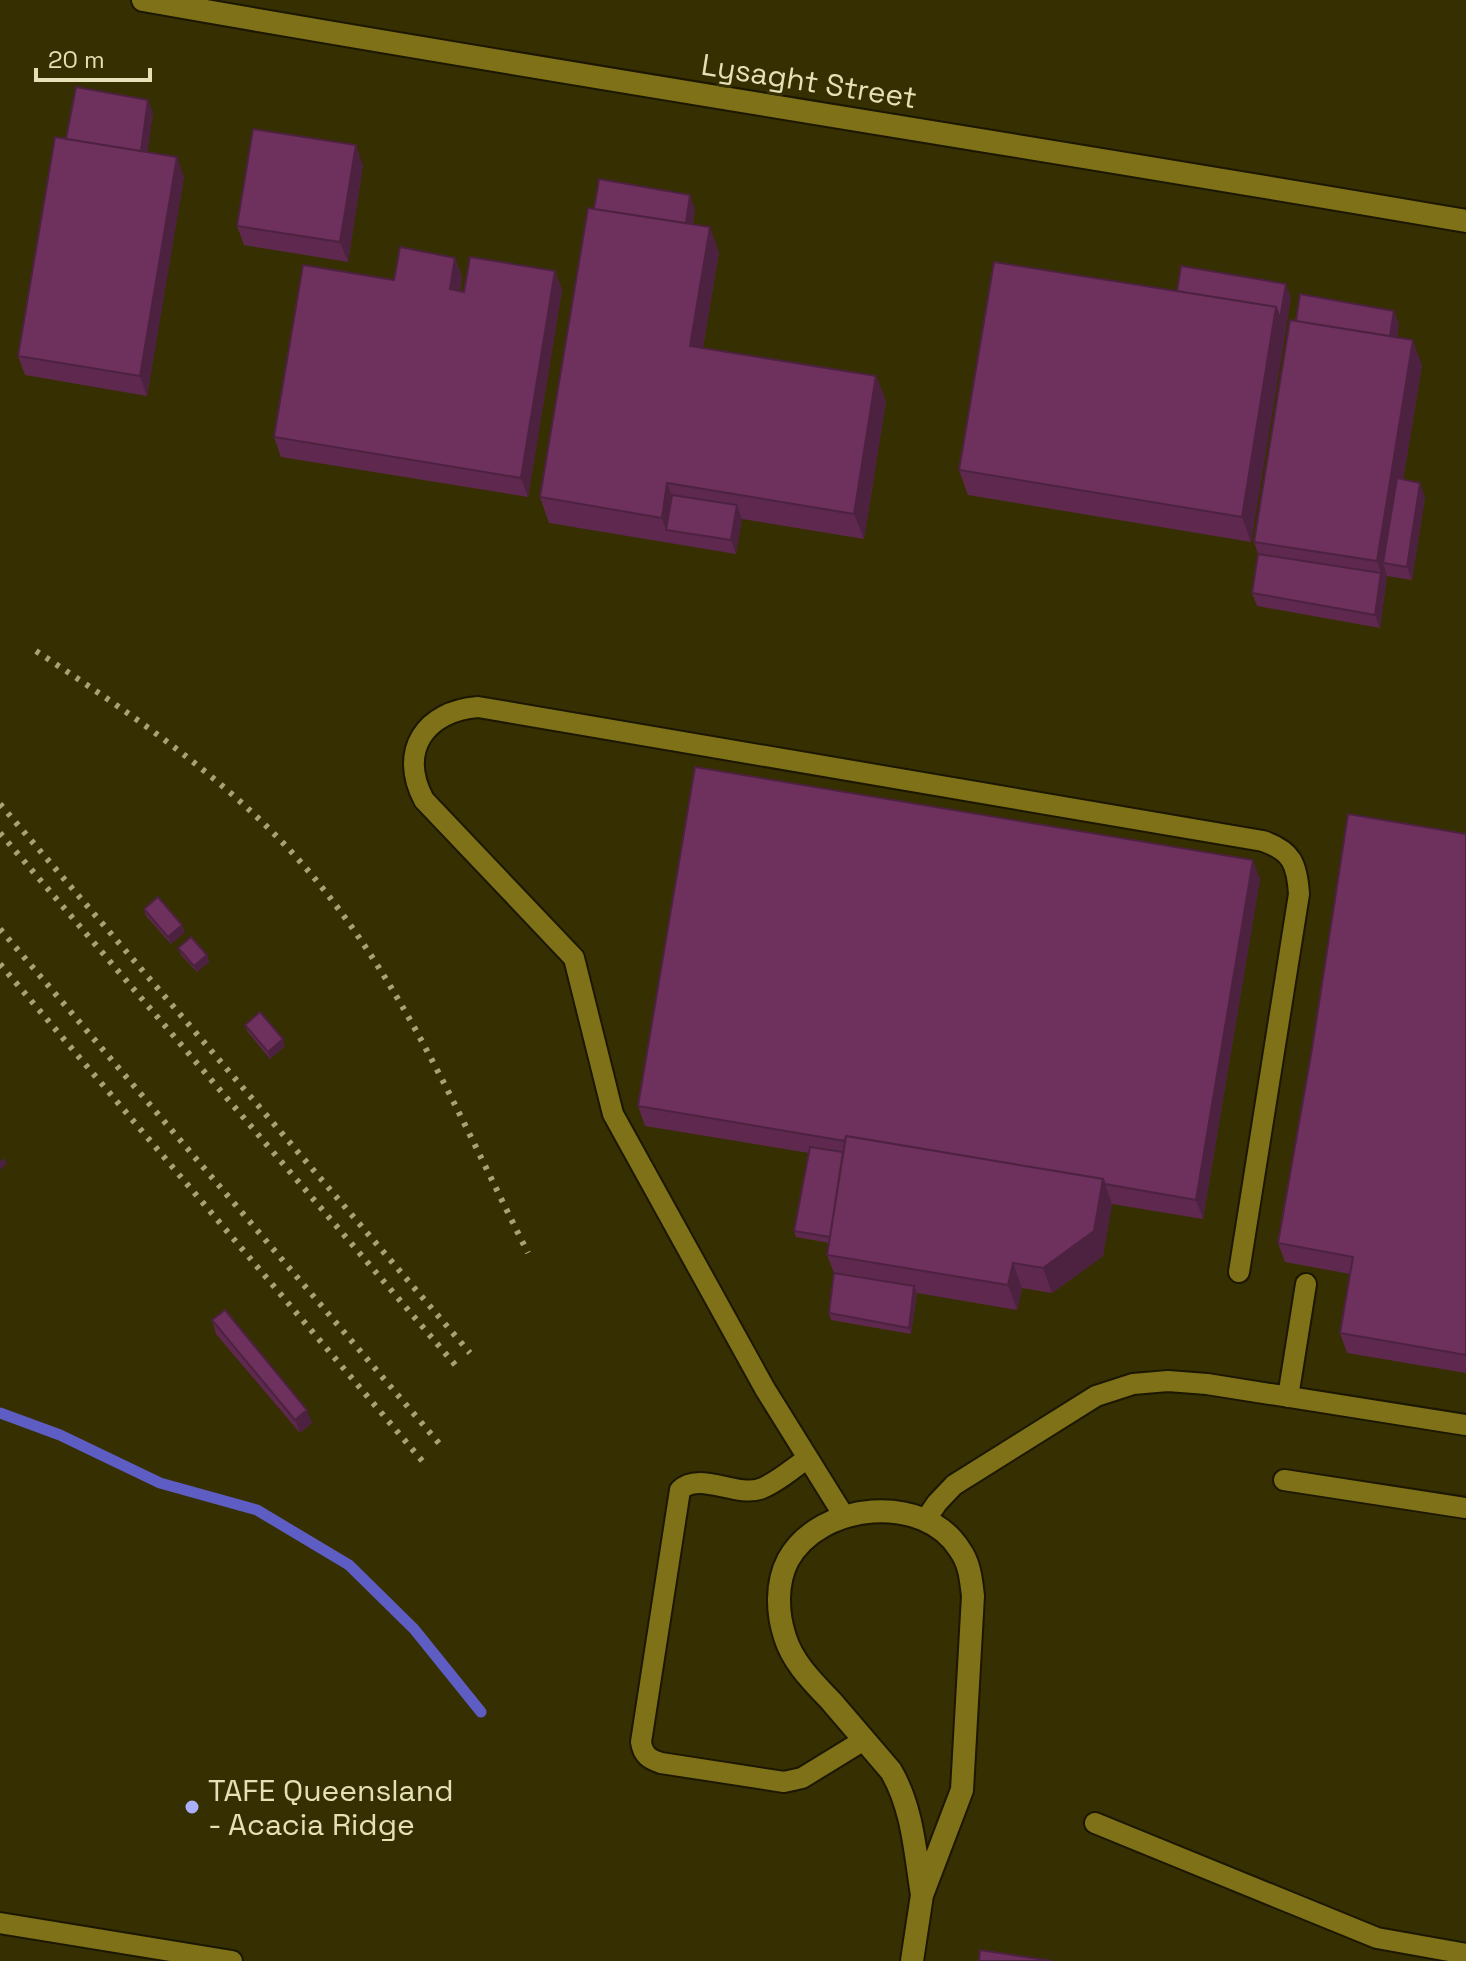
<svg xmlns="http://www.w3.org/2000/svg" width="1466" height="1961" viewBox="0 0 1466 1961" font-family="'Space Grotesk',sans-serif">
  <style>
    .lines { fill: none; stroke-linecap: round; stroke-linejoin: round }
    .stream { stroke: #5e5dc3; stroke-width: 11 }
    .service-casing { stroke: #1b1700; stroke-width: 24 }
    .minor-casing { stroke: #1b1700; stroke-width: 26 }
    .service { stroke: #7f7118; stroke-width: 20 }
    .minor { stroke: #7f7118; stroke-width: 22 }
    .rail { stroke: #a8a278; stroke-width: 6; stroke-dasharray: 4 8; stroke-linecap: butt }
    .wall { fill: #5f294f }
    .shaded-wall { fill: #4d2240 }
    .building { fill: #6e305c; stroke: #4d2240; stroke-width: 2 }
    .poi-dot { fill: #aab0fc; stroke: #362f01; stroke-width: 3 }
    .labels { text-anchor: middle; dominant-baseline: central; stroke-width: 6; stroke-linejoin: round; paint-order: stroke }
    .street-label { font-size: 30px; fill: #e6e0b8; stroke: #362f01 }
    .poi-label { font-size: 30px; fill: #e6e0b8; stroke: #362f01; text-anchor: start }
  </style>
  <rect width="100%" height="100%" fill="#362f01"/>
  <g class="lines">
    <path class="stream" d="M0 1413 60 1435 160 1483 257 1510 349 1565 414 1629 481 1712"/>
    <g class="service-casing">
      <path id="service" d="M1288 1397 1306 1284
        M808 1458C793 1468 777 1483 760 1489 736 1497 699 1471 680 1490L641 1742C643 1755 649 1759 661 1763L784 1782 802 1778 864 1740
        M1284 1480 1466 1508
        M844 1516 765 1389 613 1114 574 958 424 800C398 751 425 711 478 707L1263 841C1292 851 1297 864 1299 894L1239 1272
        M926 1519 937 1503 954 1485 1096 1396 1133 1384 1168 1381 1207 1384 1466 1425
        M1095 1823 1377 1938 1466 1954
        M0 1923 232 1961"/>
    </g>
    <g class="minor-casing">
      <path id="minor" d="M143 0C584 78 1025 145 1466 221
        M912 1961 922 1895 962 1790 973 1596C971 1580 970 1564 960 1550 924 1492 820 1502 788 1560 776 1583 777 1613 785 1637 793 1663 813 1682 831 1701 851 1724 871 1748 891 1771 913 1809 915 1852 922 1895"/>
    </g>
    <use href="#service" class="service"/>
    <use href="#minor" class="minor"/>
    <path class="rail" d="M36 651C139 719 247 792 324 890 410 998 466 1130 528 1253
      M0 804 470 1353
      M0 833 457 1367
      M0 929 443 1448
      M0 964 424 1463"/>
  </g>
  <path class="wall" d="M153 113 147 152 184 177 147 396 25 375 18 356 66 139Z
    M363 165 348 262 244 245 237 226Z
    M695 209 693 224 719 252 703 348 876 376 886 401 864 539 742 519 736 554 549 523 540 497Z
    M455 258 462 277 460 291 464 292 555 271 562 290 528 497 281 457 274 437 394 280Z
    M1177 291 1291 297 1251 542 968 495 959 470Z
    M1394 311 1399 324 1397 337 1422 365 1403 480 1425 497 1412 580 1387 576 1380 628 1257 606 1252 593 1258 554 1254 542 1296 321Z
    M1466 834V1373L1347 1353 1340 1333 1350 1274 1285 1262 1278 1243Z
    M1260 879 1203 1219 1112 1204 1103 1256 1052 1293 1022 1288 1017 1310 917 1293 911 1334 831 1320 829 1313 834 1273 827 1255 829 1243 796 1237 794 1231 809 1153 645 1126 638 1106Z
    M144 909 185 932 171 944 146 916Z
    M178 948 207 955 209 962 197 972 181 955Z
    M245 1025 285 1046 270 1059 247 1031Z
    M212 1320 312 1423 300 1433 216 1334Z"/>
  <path class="shaded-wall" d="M148 100 153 113 145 171 140 157Z
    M356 145 363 165 348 262 340 242Z
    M177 157 184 177 147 396 140 376Z
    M690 195 695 209 689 247 684 234Z
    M710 227 719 252 699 371 690 346Z
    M455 258 462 277 457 309 450 289Z
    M555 271 562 290 528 497 521 478Z
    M1286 284 1291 297 1251 542 1242 517 1276 307Z
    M1394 311 1399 324 1393 360 1388 346Z
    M1413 340 1422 365 1389 564 1383 563 1387 576 1380 628 1375 615 1381 573 1377 561Z
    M876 376 886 401 864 539 854 514Z
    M667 483 677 508 666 530 662 518Z
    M1420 483 1425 497 1412 580 1407 567Z
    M737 505 742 519 736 554 731 540Z
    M1253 860 1260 879 1203 1219 1196 1200Z
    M182 925 185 932 171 944 168 937Z
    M207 955 209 962 197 972 194 966Z
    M283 1039 285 1046 270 1059 268 1052Z
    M4 1158 7 1164 0 1170V1161Z
    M1103 1179 1112 1204 1103 1256 1052 1293 1043 1268Z
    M1013 1263 1022 1288 1017 1310 1008 1285Z
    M914 1286 917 1293 911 1334 909 1328Z
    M307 1410 312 1423 300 1433 295 1420Z"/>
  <path class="building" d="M76 87 148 100 141 151 66 139Z
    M253 129 356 145 340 242 237 226Z
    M55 137 177 157 140 376 18 356Z
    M599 179 690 195 686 223 594 209Z
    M588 208 710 227 690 346 876 376 854 514 667 483 662 518 540 497Z
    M400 247 455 258 450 289 464 292 470 257 555 271 521 478 274 437 303 265 394 280Z
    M994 262 1276 307 1242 517 959 470Z
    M1181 266 1286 284 1280 319 1276 307 1177 291Z
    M1300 294 1394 311 1390 336 1296 321Z
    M1290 320 1413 340 1377 561 1254 542Z
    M1397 478 1420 483 1407 567 1383 563Z
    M672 495 737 505 731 540 666 530Z
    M1258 554 1381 573 1375 615 1252 593Z
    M695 767 1253 860 1196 1200 1105 1184 1103 1179 846 1136 845 1141 638 1106Z
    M1348 814 1466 834V1355L1340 1333 1353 1257 1278 1243 1312 1049Z
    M158 897 182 925 168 937 144 909Z
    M191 937 207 955 194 966 178 948Z
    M260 1012 283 1039 268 1052 245 1025Z
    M846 1136 1103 1179 1094 1231 1043 1268 1013 1263 1008 1285 827 1255Z
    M810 1147 843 1152 830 1237 794 1231Z
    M834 1273 914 1286 909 1328 829 1313Z
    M225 1310 307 1410 295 1420 212 1320Z
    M980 1950 1052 1961H979Z"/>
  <circle class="poi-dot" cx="192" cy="1807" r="8"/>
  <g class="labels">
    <g class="street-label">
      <text transform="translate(809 81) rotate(9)">Lysaght Street</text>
    </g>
    <g class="poi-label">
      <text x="208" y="1790">TAFE Queensland<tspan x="208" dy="34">- Acacia Ridge</tspan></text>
    </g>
  </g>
  <path d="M36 68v12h114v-12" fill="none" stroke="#e6e0b8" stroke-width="4"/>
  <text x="48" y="68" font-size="24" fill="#e6e0b8" stroke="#362f01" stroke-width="6" paint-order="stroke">20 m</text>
</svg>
